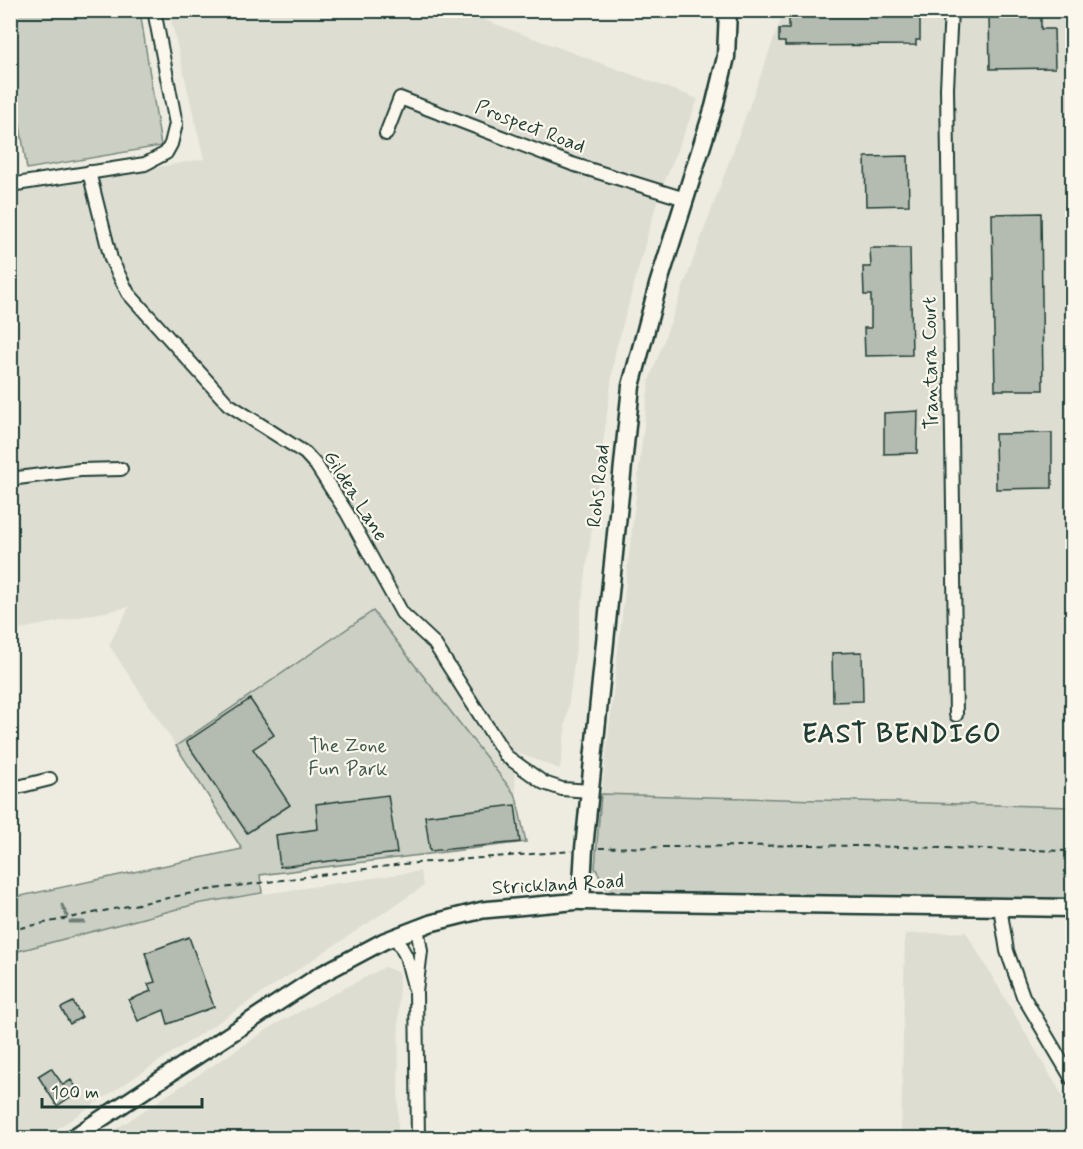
<svg xmlns="http://www.w3.org/2000/svg" width="1083" height="1149" viewBox="0 0 1083 1149" font-family="Mynerve,sans-serif">
  <style>
    .built { fill: #ddddd2 }
    .green { fill: #cbcfc4; stroke: #75867c; stroke-width: 1.5 }
    .lines { fill: none; stroke-linecap: round; stroke-linejoin: round }
    .stream { stroke: #6c7d74; stroke-width: 3 }
    .building { fill: #b4bbb0; stroke: #1f3d34; stroke-width: 1.5 }
    .minor-casing { stroke: #1f3d34; stroke-width: 16 }
    .tertiary-casing { stroke: #1f3d34; stroke-width: 20 }
    .secondary-casing { stroke: #1f3d34; stroke-width: 21 }
    .path { stroke: #1f3d34; stroke-width: 2; stroke-dasharray: 6 4.5; stroke-linecap: butt }
    .minor { stroke: #fbf7ec; stroke-width: 12 }
    .tertiary { stroke: #fbf7ec; stroke-width: 15 }
    .secondary { stroke: #fbf7ec; stroke-width: 16 }
    .labels { text-anchor: middle; dominant-baseline: central; stroke-width: 4.5; stroke-linejoin: round; paint-order: stroke }
    .street-label { font-size: 20px; fill: #1f3d34; stroke: #fbf7ec }
    .park-label { font-size: 20px; fill: #415a51; stroke: #fbf7ec }
    .district-label { font-size: 26px; font-weight: bold; letter-spacing: 1.5px; fill: #1f3d34; stroke: #fbf7ec }
  </style>
  <rect width="100%" height="100%" fill="#eeece1"/>
  <filter id="ink" filterUnits="userSpaceOnUse"><feTurbulence type="fractalNoise" baseFrequency=".0167" numOctaves="2"/><feDisplacementMap in="SourceGraphic" scale="12" xChannelSelector="R" yChannelSelector="G"/><feConvolveMatrix kernelMatrix="1 2 1 2 8 2 1 2 1" color-interpolation-filters="sRGB"/></filter>
  <g filter="url(#ink)">
    <path class="built" d="M169 11H460L698 99 658 198 615 353 560 769 513 751 516 796 373 611 176 746 109 645 129 607 11 631V193L204 159Z
      M784 11H1072V807L601 798 649 381Z
      M420 871 424 886 43 1138H11V953L196 904Z
      M966 932 1072 1112V1138H901L905 934Z
      M385 967 399 973 398 1138H102L276 1024Z"/>
    <path class="green" d="M10 11H140L161 146 27 169 11 70Z
      M373 611 516 796 526 842 260 875 262 893 196 904 11 953V898L242 849 176 746Z
      M601 794 1072 807V901L623 894 607 888 595 868Z"/>
    <g class="lines">
      <path class="stream" d="M62 905 67 916
        M70 922H84"/>
    </g>
    <path class="building" d="M789 10H920V40H916V45L785 46V42H779V29H789Z
      M1041 16V29H1054L1055 68 990 69 989 17Z
      M908 156 909 205 866 206 865 157Z
      M1041 213 1043 390H995L992 214Z
      M870 248H910L912 355 865 356 864 328H871V295H864L863 267H871Z
      M918 411 917 453 884 454V413Z
      M1052 433V488L996 489 995 434Z
      M862 652 863 701 833 702 832 653Z
      M250 699 274 735 253 749 290 805 247 833 186 742Z
      M388 795 397 853 280 867 276 835 318 829 316 804Z
      M515 805 520 842 430 851 425 816Z
      M189 937 214 1007 168 1024 164 1010 138 1021 129 1000 151 991 148 984 155 982 145 953Z
      M73 1002 82 1017 70 1024 61 1008Z
      M51 1068 63 1085 71 1080 79 1091 57 1106 38 1076Z"/>
    <g class="lines">
      <g class="minor-casing">
        <path id="minor" d="M951 10 947 88 956 715
          M386 134 400 98 572 164 685 199
          M89 172 111 259 128 293 228 404 305 453 316 465 347 513 402 613 434 643 506 756 544 783 562 789 590 791
          M10 185 145 164 166 153 171 144 176 124 154 10
          M10 479 80 470 121 469
          M10 789 50 779
          M1000 907 1007 951 1023 996 1072 1079
          M417 927 421 951 416 991 418 1138
          M395 936 406 956 415 990"/>
      </g>
      <g class="tertiary-casing">
        <path id="tertiary" d="M72 1138 320 975 384 941 431 923 483 910 581 901"/>
      </g>
      <g class="secondary-casing">
        <path id="secondary" d="M728 10 726 57 714 107 658 285 631 386 584 849 581 901 1072 908"/>
      </g>
      <path class="path" d="M599 848 813 845 1072 851
        M10 930 207 890 403 864 572 851"/>
      <use href="#minor" class="minor"/>
      <use href="#tertiary" class="tertiary"/>
      <use href="#secondary" class="secondary"/>
    </g>
  </g>
  <g class="labels">
    <g class="street-label">
      <text transform="translate(530 127) rotate(21)">Prospect Road</text>
      <text transform="translate(931 363) rotate(-91)">Trantara Court</text>
      <text transform="translate(599 486) rotate(-84)">Rohs Road</text>
      <text transform="translate(355 496) rotate(58)">Gildea Lane</text>
      <text transform="translate(558 885) rotate(-3)">Strickland Road</text>
    </g>
    <g class="park-label">
      <text x="348" y="746">The Zone<tspan x="348" dy="23">Fun Park</tspan></text>
    </g>
    <g class="district-label">
      <text x="902" y="735">EAST BENDIGO</text>
    </g>
  </g>
  <rect width="1083" height="1149" fill="none" stroke="#fbf7ec" stroke-width="36"/>
  <rect x="18" y="18" width="1047" height="1113" fill="none" stroke="#1f3d34" stroke-width="2" filter="url(#ink)"/>
  <path d="M42 1098v9h160v-9" fill="none" stroke="#1f3d34" stroke-width="3"/>
  <text x="51" y="1098" font-size="18" fill="#1f3d34" stroke="#fbf7ec" stroke-width="4.5" paint-order="stroke">100 m</text>
</svg>
